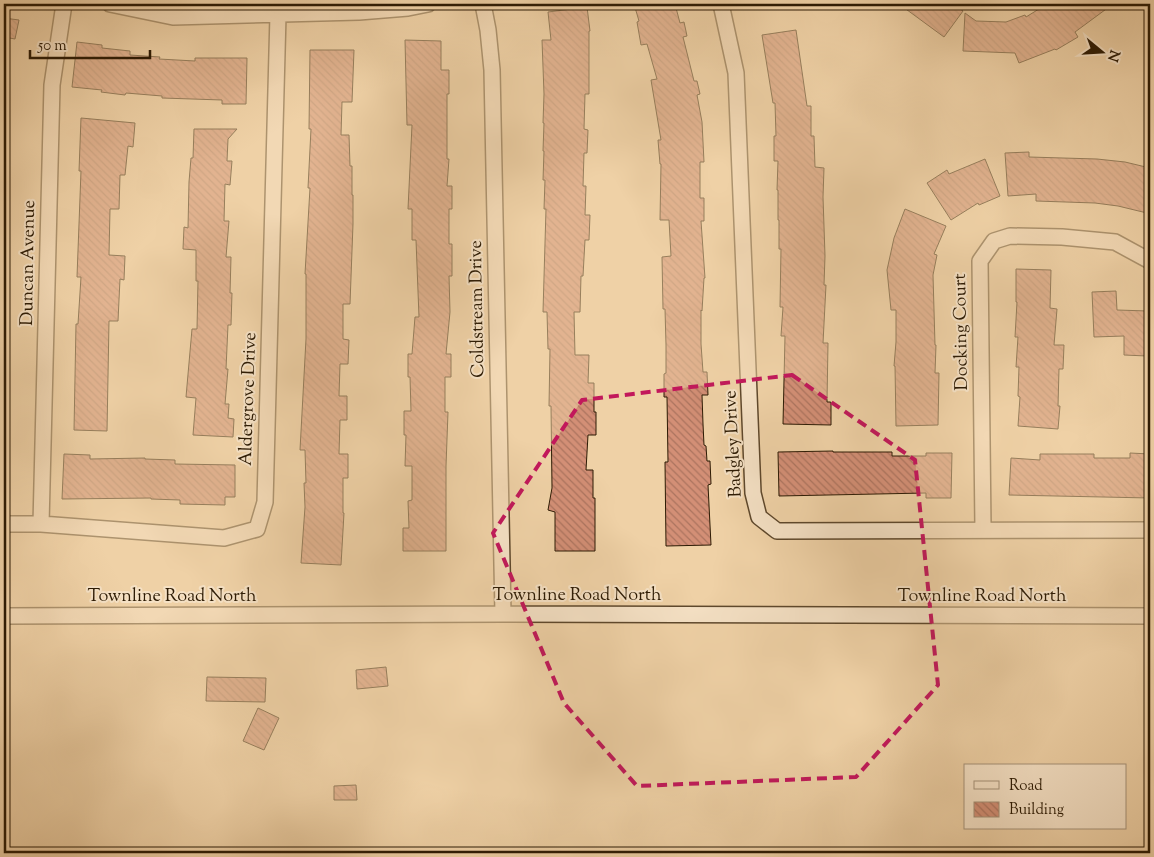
<svg xmlns="http://www.w3.org/2000/svg" width="1154" height="857" viewBox="0 0 1154 857" font-family="'Sorts Mill Goudy',serif">
  <style>
    .building { fill: url(#building-back-hatch); stroke: #2d1b04 }
    .lines { fill: none; stroke-linecap: round; stroke-linejoin: round }
    .minor-casing { stroke: #5e482c; stroke-width: 18 }
    .minor { stroke: #f5e1c5; stroke-width: 15 }
    .marked { fill: none; stroke: #c2185b; stroke-width: 4; stroke-dasharray: 10 6; stroke-linejoin: round }
    .labels { text-anchor: middle; dominant-baseline: central; stroke-width: 4; stroke-linejoin: round; paint-order: stroke }
    .street-label { font-size: 18px; fill: #2d1b04; stroke: #f5e1c5 }
  </style>
  <defs>
    <pattern id="building-back-hatch" width="6" height="6" patternUnits="userSpaceOnUse" patternTransform="scale(1.25)"><rect width="6" height="6" fill="#d38f76"/><path d="M-1 5l2 2M0 0l6 6M5-1l2 2" fill="none" stroke="#ac745f"/></pattern>
  </defs>
  <rect width="100%" height="100%" fill="#efd1a6"/>
  <filter id="stains"><feTurbulence type="fractalNoise" baseFrequency=".004" numOctaves="4"/><feColorMatrix values="0 0 0 0 .2 0 0 0 0 .09 0 0 0 0 .02 0 0 0 .5 -.17"/></filter>
  <radialGradient id="worn" r=".72"><stop offset=".6" stop-color="#630" stop-opacity="0"/><stop offset="1" stop-color="#630" stop-opacity=".3"/></radialGradient>
  <path class="building" d="M634 4H675L680 23 684 22 687 36 683 37 694 81H697L700 94 697 95 702 122 704 162H700V198H704V221H701L705 278H704L702 311 701 310V344L703 372H707L708 395H702L703 424 704 445 706 446 707 461H710L711 484 708 485 711 545 666 546 665 462H668L667 397H664V374L666 373V345L665 309H663L662 257 671 256 669 220H660L661 164H660L658 140H661L651 80 657 79 647 44 641 45 637 22 639 21Z
    M899 4H953L963 11 944 37Z
    M1047 4H1113L1075 32 1078 37 1056 50 1055 49 1019 63 1015 53 963 51 965 13 976 21 1006 22 1025 15 1026 17Z
    M587 7 590 31H589V94H585L584 129 588 130 587 153H584L583 186H586L585 215H590L589 240H585L583 276H581L580 312H574L575 355H589L588 383H594V412H596V435H588L586 470H593V498H595V551H555V512L548 510 552 488 551 406H549L550 349H548L547 312H543L546 209H544L545 180H543L544 151H543L544 123H543L544 94 542 40H551L548 12Z
    M4 18 19 20 15 39 4 37Z
    M796 30 807 106H811V136H814L815 167 824 168 823 197 825 256 824 285H826L823 343H828L827 402H831V425L783 424 785 336H781L783 307H780L781 249H779V220H778V190H777L778 161H774V136H776L775 103H773L762 35Z
    M405 40 441 41V70H449V94H447V159H449L447 186H452V209H449V244H452V276H449L450 312 446 354H451V377H445V412H448L446 466V551H403V528H409L408 501 412 500V466H405L406 435H404V411H411L410 377H408V354H412L415 317H419L416 240H412V209H408L412 125H407Z
    M77 42 102 45V48L130 51V55L160 57 159 59 195 61V58H247L246 104H222V100L162 98V96L126 93 125 95 101 92 102 90 72 87Z
    M310 50H354L352 102H342L341 135H349L350 166H352V195H353V224L350 304H343V339L349 340 348 364H340L339 396H347V420H340L339 454H348V478H343V513H344L341 565 301 563 305 507 304 483H306L305 450H300L306 339V274H305L310 188H308L311 129H309Z
    M81 118 135 123 133 147 128 146 125 175H120L119 209H110L109 255 125 256 124 280 120 279 118 321H109L107 431 74 430 76 324H78L81 277H77L81 171H79Z
    M194 129H237L228 139 227 161H232L230 185 225 184 224 221H229L226 257H231L230 293H232L231 325H228L226 369H228L225 404H229L228 418 234 419 233 437 193 435 196 398 186 397 192 329H197L198 281H196V250L183 249 184 227 188 228 189 182 191 158H193Z
    M1029 152V157L1097 159 1125 162 1150 168V199L1147 213 1118 206 1095 203 1036 201V194L1008 196 1005 153Z
    M985 159 1000 196 979 205 978 203 951 220 927 183 947 170 949 174Z
    M905 209 946 226 934 254 937 255 933 275 935 345H936L935 373H939L938 425 896 426 895 366H894L896 342V310H891L887 270 894 238Z
    M1016 269 1051 270 1050 308 1057 309 1054 345H1064L1063 369H1059L1058 406H1060L1058 429 1018 426 1020 397 1018 396 1019 367H1016L1018 337H1015L1017 302H1016Z
    M1116 291 1117 310 1148 311 1147 356 1124 355V336L1094 337 1092 292Z
    M833 451V452H892V456H926V453H952L951 498H926V493L779 496 778 452Z
    M1130 453 1150 454V498L1009 495 1011 458 1040 460V454H1094V458H1130Z
    M64 454 90 455V459L145 458V459L175 460V464L235 465V497H225V505L180 504V500L151 499V498L62 499Z
    M386 667 388 686 357 689 356 670Z
    M207 677 266 678 265 702 206 701Z
    M258 708 279 718 264 750 243 741Z
    M356 785 357 800H334V786Z"/>
  <g class="lines">
    <g class="minor-casing">
      <path id="minor" d="M110 4 173 17 359 12 408 8 428 4
        M483 4 488 30 492 70 503 614
        M721 4 736 73 753 493 759 517 777 531 1150 530
        M4 524H41L224 538 257 529 265 502 278 15
        M41 524 52 85 64 4
        M983 529 980 261 994 241 1010 236 1062 237 1115 242 1150 261
        M4 616 503 614 1150 616"/>
    </g>
    <use href="#minor" class="minor"/>
  </g>
  <path d="M0 0H1154V857H0ZM792 375 915 460 938 685 856 777 637 786 564 703 493 533 582 400Z" fill="#efd1a6" fill-opacity=".55" fill-rule="evenodd"/>
  <path class="marked" d="M792 375 915 460 938 685 856 777 637 786 564 703 493 533 582 400Z"/>
  <g class="labels">
    <g class="street-label">
      <text transform="translate(29 263) rotate(-89)">Duncan Avenue</text>
      <text transform="translate(478 309) rotate(-91)">Coldstream Drive</text>
      <text transform="translate(962 332) rotate(-91)">Docking Court</text>
      <text transform="translate(249 399) rotate(-88)">Aldergrove Drive</text>
      <text transform="translate(734 444) rotate(-93)">Badgley Drive</text>
      <text x="577" y="596">Townline Road North</text>
      <text x="172" y="597">Townline Road North</text>
      <text x="982" y="597">Townline Road North</text>
    </g>
  </g>
  <rect width="1154" height="857" fill="none" stroke="#efd1a6" stroke-width="20"/>
  <rect x="5" y="5" width="1144" height="847" fill="none" stroke="#2d1b04" stroke-width="2.5"/>
  <rect x="10" y="10" width="1134" height="837" fill="none" stroke="#2d1b04"/>
  <rect x="964" y="764" width="162" height="65" fill="#f5e1c5" stroke="#a59278"/>
  <rect x="974" y="781" width="25" height="8" fill="#f5e1c5" stroke="#a59278"/>
  <text x="1009" y="790" font-size="15" fill="#2d1b04">Road</text>
  <rect x="974" y="802" width="25" height="15" fill="url(#building-back-hatch)" stroke="#a59278"/>
  <text x="1009" y="814" font-size="15" fill="#2d1b04">Building</text>
  <g transform="translate(1102 52) rotate(108)" stroke="#f5e1c5" stroke-width="4" paint-order="stroke">
  <path d="M0-4L9 19L0 12L-9 19Z" fill="#2d1b04"/>
  <text y="-8" font-size="14" font-weight="bold" text-anchor="middle" fill="#2d1b04">N</text>
  </g>
  <path d="M30 50v8h120v-8" fill="none" stroke="#2d1b04" stroke-width="2.5"/>
  <text x="38" y="50" font-size="15" fill="#2d1b04" stroke="#f5e1c5" stroke-width="4" paint-order="stroke">50 m</text>
  <rect width="100%" height="100%" filter="url(#stains)"/>
  <rect width="100%" height="100%" fill="url(#worn)"/>
</svg>
